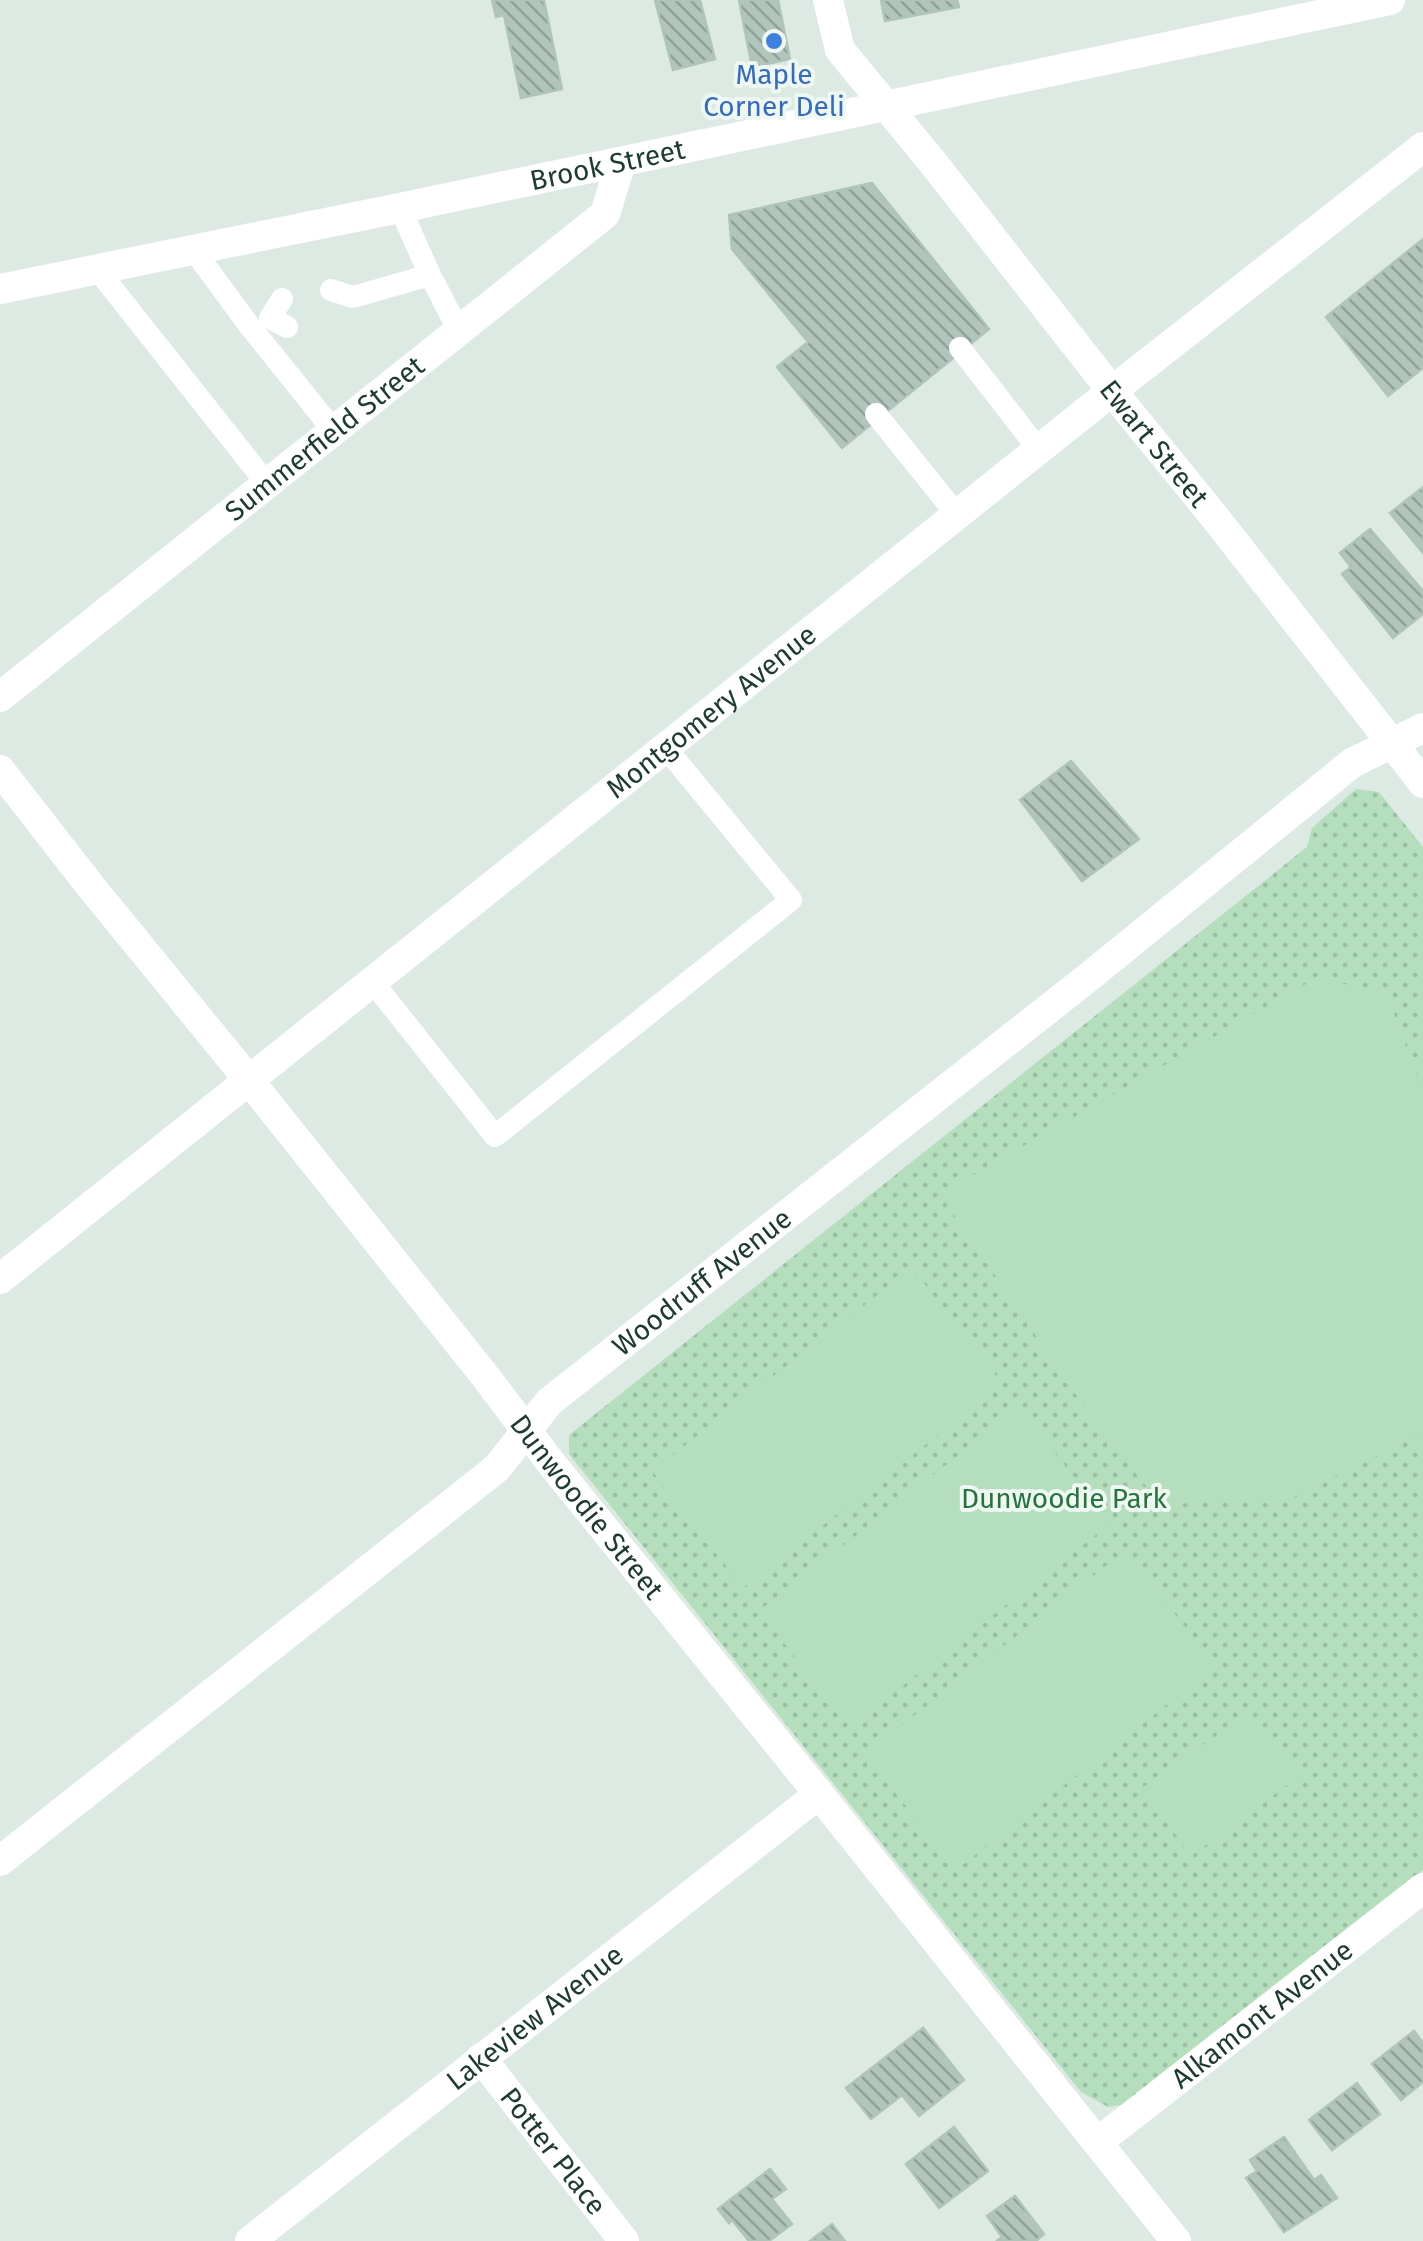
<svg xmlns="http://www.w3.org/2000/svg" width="1423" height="2241" viewBox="0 0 1423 2241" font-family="'Fira Sans',sans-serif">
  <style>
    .park { fill: url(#park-dots) }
    .garden { fill: #b4debc }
    .building { fill: url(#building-back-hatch); stroke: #afc4ba; stroke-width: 2.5 }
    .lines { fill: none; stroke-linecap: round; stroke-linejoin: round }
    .service { stroke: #fff; stroke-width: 22 }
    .minor { stroke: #fff; stroke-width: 30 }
    .tertiary { stroke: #fff; stroke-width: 30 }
    .shop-dot { fill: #3f7fe0; stroke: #eef7f1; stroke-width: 4 }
    .labels { text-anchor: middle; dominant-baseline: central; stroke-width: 8; stroke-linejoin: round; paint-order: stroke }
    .shop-label { font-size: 28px; fill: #366cbe; stroke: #eef7f1 }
    .street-label { font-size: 28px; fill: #1e3b30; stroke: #eef7f1 }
    .park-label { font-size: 28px; fill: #25743d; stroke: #eef7f1 }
  </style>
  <defs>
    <pattern id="park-dots" width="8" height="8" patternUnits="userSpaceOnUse" patternTransform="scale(2.5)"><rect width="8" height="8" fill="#b4debc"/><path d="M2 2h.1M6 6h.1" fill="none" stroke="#9abfa2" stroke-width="1.8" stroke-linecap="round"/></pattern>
    <pattern id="building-back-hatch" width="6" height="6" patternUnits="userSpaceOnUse" patternTransform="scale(2.5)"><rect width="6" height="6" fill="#b2c5bc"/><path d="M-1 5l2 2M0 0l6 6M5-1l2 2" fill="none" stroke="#90a199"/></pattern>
  </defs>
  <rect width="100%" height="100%" fill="#ddeae3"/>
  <path class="park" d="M1356 789 1379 792 1423 847V1870L1126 2104 1108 2107 1081 2092 569 1454V1435L1307 847 1312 828Z"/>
  <path class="garden" d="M1318 977 1387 995 1423 1091V1433L1294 1497 1161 1505 1091 1417 940 1194Z
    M912 1268 1003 1384 743 1588 652 1471Z
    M1019 1408 1111 1523 850 1727 759 1611Z
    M1125 1551 1216 1666 956 1870 865 1754Z
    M1250 1712 1299 1776 1191 1856 1142 1788Z"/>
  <path class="building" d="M492 0H544L562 89 521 98 504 15 496 17Z
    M655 0H700L715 59 673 70Z
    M739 0H778L790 59 752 67Z
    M881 0H957L959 7 885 21Z
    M872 183 989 329 842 448 777 367 808 342 732 249 729 215Z
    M1423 239V368L1388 396 1326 317Z
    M1423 487V553L1390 513Z
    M1370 529 1423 591V614L1393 638 1342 574 1351 567 1340 553Z
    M1071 761 1139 839 1082 881 1020 800Z
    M923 2028 964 2080 919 2116 902 2095 871 2119 846 2088Z
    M1414 2031 1423 2043V2082L1401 2100 1372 2064Z
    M1357 2083 1380 2114 1332 2150 1309 2120Z
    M954 2127 988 2171 939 2208 906 2164Z
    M1284 2137 1314 2180 1321 2175 1337 2198 1284 2232 1246 2178 1257 2171 1250 2160Z
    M770 2169 786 2189 772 2199 792 2224 769 2241H749L732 2220 729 2223 718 2209Z
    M1015 2196 1044 2234 1036 2241H997L1002 2237 987 2216Z
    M832 2224 845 2241H810Z"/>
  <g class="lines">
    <path class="service" d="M400 208 430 275 458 329
      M193 249 248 324 334 431
      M97 269 267 484
      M331 290 353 297 430 275
      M282 299 270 318 287 327
      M960 348 1039 450
      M876 414 957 515
      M372 981 495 1136 791 900 665 747"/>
    <g class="minor">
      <path id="s1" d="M828 0 840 50 930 159 1112 391 1213 515 1423 783"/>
      <path id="s2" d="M0 697 605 214 621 162"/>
      <path id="s3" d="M0 770 92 888 248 1079 485 1376 551 1463 819 1794 1176 2241"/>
      <path id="s4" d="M0 1279 1112 391 1423 147"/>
      <path id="s5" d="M0 1861 497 1468 549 1402 1090 976 1352 763 1423 728"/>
      <path id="s6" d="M481 2058 624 2241"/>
      <path id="s7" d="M1098 2142 1423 1888"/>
      <path id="s8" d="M250 2241 819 1794"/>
    </g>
    <path class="tertiary" id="s9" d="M0 289 400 208 1390 0"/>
  </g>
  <circle class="shop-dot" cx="774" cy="41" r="10"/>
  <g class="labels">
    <g class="shop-label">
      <text x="774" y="74">Maple<tspan x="774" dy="32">Corner Deli</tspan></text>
    </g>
    <g class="street-label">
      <text stroke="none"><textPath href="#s9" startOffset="620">Brook Street</textPath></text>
      <text stroke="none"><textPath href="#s2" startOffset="415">Summerfield Street</textPath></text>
      <text stroke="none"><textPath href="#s1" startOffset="555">Ewart Street</textPath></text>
      <text stroke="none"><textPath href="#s4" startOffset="910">Montgomery Avenue</textPath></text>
      <text stroke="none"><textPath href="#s5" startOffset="912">Woodruff Avenue</textPath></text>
      <text stroke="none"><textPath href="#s3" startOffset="942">Dunwoodie Street</textPath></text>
      <text stroke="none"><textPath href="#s7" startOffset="208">Alkamont Avenue</textPath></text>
      <text stroke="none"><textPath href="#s8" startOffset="362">Lakeview Avenue</textPath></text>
      <text stroke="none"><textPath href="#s6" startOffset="118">Potter Place</textPath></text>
    </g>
    <g class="park-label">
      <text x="1064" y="1498">Dunwoodie Park</text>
    </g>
  </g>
</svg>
